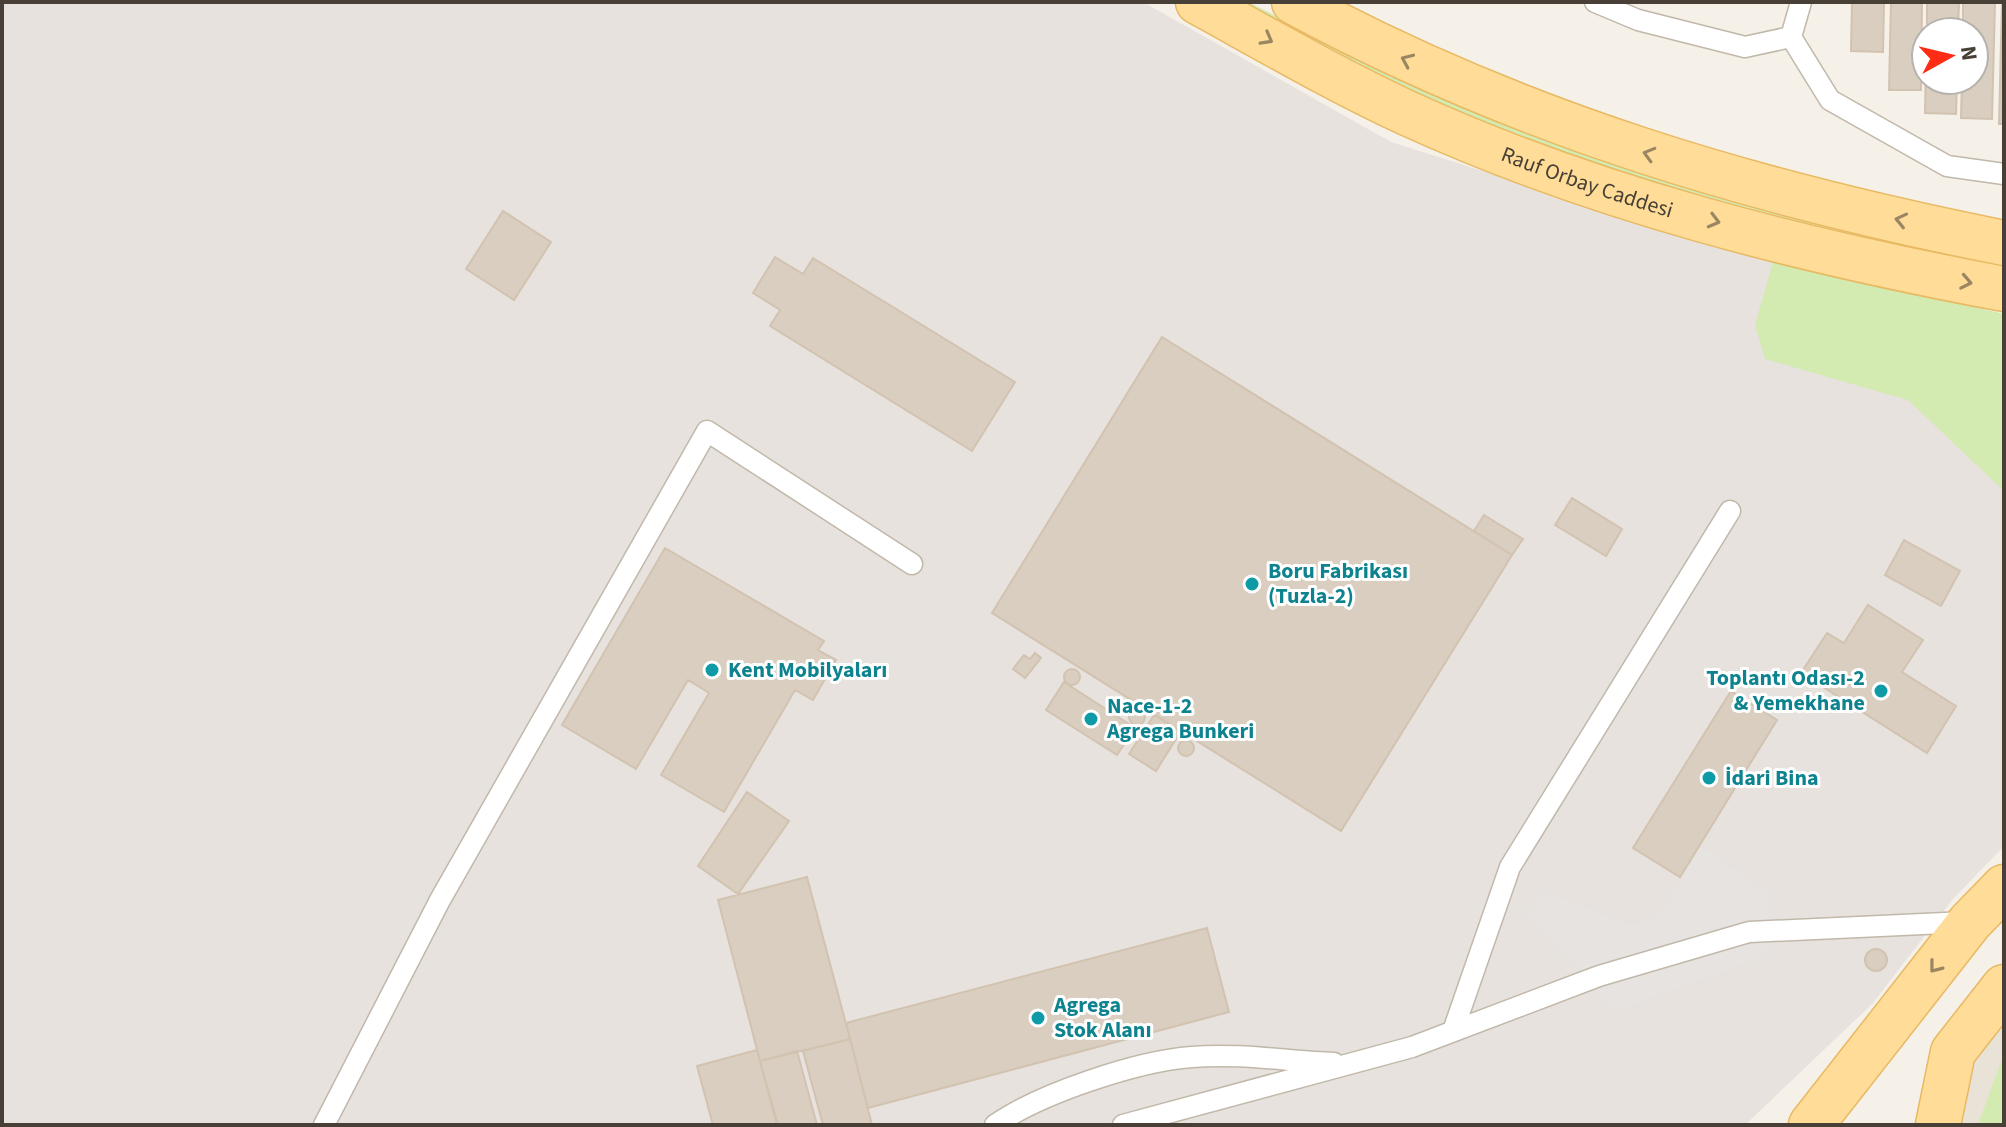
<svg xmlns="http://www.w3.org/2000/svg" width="2006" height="1127" viewBox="0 0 2006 1127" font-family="'Source Sans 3',sans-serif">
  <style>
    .residential { fill: #e9e2d6 }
    .industrial { fill: #e7e2dd }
    .green { fill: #d3eab0 }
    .parking { fill: #e6e3e0 }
    .building { fill: #dacec0; stroke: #d2c3b0; stroke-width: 2 }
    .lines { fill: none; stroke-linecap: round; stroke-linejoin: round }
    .service-casing { stroke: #c1b8aa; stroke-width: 23 }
    .primary-casing { stroke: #e8b962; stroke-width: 47 }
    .service { stroke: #fff; stroke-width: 20 }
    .primary { stroke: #ffdc97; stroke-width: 44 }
    .oneway { stroke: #9a8662 }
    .culture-dot { fill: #0f9aa8; stroke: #fff; stroke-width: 3 }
    .labels { text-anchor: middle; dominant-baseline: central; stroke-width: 6; stroke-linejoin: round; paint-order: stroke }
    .street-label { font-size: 22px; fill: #484036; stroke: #fff }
    .culture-label { font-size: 22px; font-weight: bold; fill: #0d838f; stroke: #fff; text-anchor: start }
  </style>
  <rect width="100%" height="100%" fill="#f5f0e8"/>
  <path class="residential" d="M2004 1005V1125H1953L1964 1078Z"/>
  <path class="industrial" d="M2 2H1143L1391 142 1773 262 2004 314V846L1953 899 1873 1003 1745 1125H2Z"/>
  <path class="green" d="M1234 2H1248L1405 80 2004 262V268C1833 231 1660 192 1496 127 1406 91 1319 48 1234 2Z
    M1773 262 2004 314V491L1908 400 1765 359 1755 325Z
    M2004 1054V1125H1978Z"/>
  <path class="parking" d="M1701 846 1765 891 1776 940 1766 956 1615 1011 1528 916 1543 891 1634 926 1663 911Z"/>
  <path class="building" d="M1852 2H1884L1883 52 1851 51Z
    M1891 2H1922L1921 90H1889Z
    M1927 2H1959L1958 32H1927Z
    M1963 2H1995L1992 119 1961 118 1962 80H1974V32H1963Z
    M2002 2H2004V124H1999Z
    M1926 54V80H1957L1956 114 1925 113Z
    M503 211 551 242 514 300 466 269Z
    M775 257 803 274 813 258 1015 382 972 451 770 326 780 310 753 293Z
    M1162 337 1512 555 1341 831 992 613Z
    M1572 498 1622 529 1606 556 1555 525Z
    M1484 515 1523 539 1512 555 1474 531Z
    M1904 540 1960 571 1941 606 1885 575Z
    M665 548 824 641 818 650 836 660 813 700 795 690 724 812 661 775 709 693 688 680 636 769 562 725Z
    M1868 605 1923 640 1902 672 1956 706 1927 753 1801 673 1827 633 1844 643Z
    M1035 653 1041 658 1025 678 1013 669 1024 655 1030 659Z
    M1064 677a8 8 0 1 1 16 0a8 8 0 1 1-16 0Z
    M1064 682 1135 728 1117 755 1046 710Z
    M1731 691 1777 720 1680 877 1633 848Z
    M1129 717a8 8 0 1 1 16 0a8 8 0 1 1-16 0Z
    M1154 715 1181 731 1156 771 1129 754Z
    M1178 748a8 8 0 1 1 16 0a8 8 0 1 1-16 0Z
    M747 792 789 821 738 894 698 866Z
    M807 877 850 1039 760 1061 718 900Z
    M1207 928 1229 1012 868 1108 846 1023Z
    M1865 960a11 11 0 1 1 22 0a11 11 0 1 1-22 0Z
    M850 1039 872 1125H823L803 1051Z
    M757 1050 777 1125H713L697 1066Z
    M797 1051 817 1125H778L760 1061Z"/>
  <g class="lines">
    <g class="service-casing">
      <path id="service" d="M1595 2 1638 20 1745 47 1791 37 1801 2
        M1791 37 1830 100 1947 166 2004 174
        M1453 1031 1510 867 1730 511
        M324 1125 440 900 707 431 912 564
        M995 1125C1039 1094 1137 1061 1192 1057 1238 1053 1287 1061 1334 1063
        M1123 1125 1412 1047 1599 976 1749 932 1966 922"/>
    </g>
    <g class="primary-casing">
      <g id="primary">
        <path id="s1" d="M1198 2C1267 40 1336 80 1407 113 1595 199 1801 251 2004 289"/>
        <path d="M1294 2C1520 124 1753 193 2004 243"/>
        <path d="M1811 1125 1970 922 2004 887"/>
        <path d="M1938 1125 1953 1052 2004 987"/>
      </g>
    </g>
    <use href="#service" class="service"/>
    <use href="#primary" class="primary"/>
  </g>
  <defs><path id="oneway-chevron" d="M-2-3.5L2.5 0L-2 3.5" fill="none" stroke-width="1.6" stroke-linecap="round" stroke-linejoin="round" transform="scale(2)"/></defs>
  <g class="oneway">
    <use href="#oneway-chevron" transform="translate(1267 39) rotate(29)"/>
    <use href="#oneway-chevron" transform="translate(1407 60) rotate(-156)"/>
    <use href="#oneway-chevron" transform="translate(1649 154) rotate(-164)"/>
    <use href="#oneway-chevron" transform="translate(1901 220) rotate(-167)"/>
    <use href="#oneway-chevron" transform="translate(1714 221) rotate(15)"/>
    <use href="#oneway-chevron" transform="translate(1966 282) rotate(11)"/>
    <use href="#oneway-chevron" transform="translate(1935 967) rotate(128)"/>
  </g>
  <g class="culture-dot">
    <circle cx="1252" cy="584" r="8"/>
    <circle cx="712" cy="670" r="8"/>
    <circle cx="1881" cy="691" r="8"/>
    <circle cx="1091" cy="719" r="8"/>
    <circle cx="1709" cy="778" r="8"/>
    <circle cx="1038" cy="1018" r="8"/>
  </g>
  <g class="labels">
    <g class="street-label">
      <text stroke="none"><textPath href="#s1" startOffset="430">Rauf Orbay Caddesi</textPath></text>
    </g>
    <g class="culture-label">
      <text x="1268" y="571">Boru Fabrikası<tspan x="1268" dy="25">(Tuzla-2)</tspan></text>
      <text x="728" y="670">Kent Mobilyaları</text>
      <text x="1865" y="678" text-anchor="end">Toplantı Odası-2<tspan x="1865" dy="25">&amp; Yemekhane</tspan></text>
      <text x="1107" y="706">Nace-1-2<tspan x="1107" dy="25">Agrega Bunkeri</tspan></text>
      <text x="1725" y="778">İdari Bina</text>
      <text x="1054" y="1005">Agrega<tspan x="1054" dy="25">Stok Alanı</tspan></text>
    </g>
  </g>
  <rect width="2006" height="1127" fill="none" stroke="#484036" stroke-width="8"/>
  <g transform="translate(1950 56) rotate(82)"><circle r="38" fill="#ffffff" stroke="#b6b3af" stroke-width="2"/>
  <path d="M0-6L14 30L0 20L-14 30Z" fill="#ff2c15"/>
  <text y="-12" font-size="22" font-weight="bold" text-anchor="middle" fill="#484036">N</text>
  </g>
</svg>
